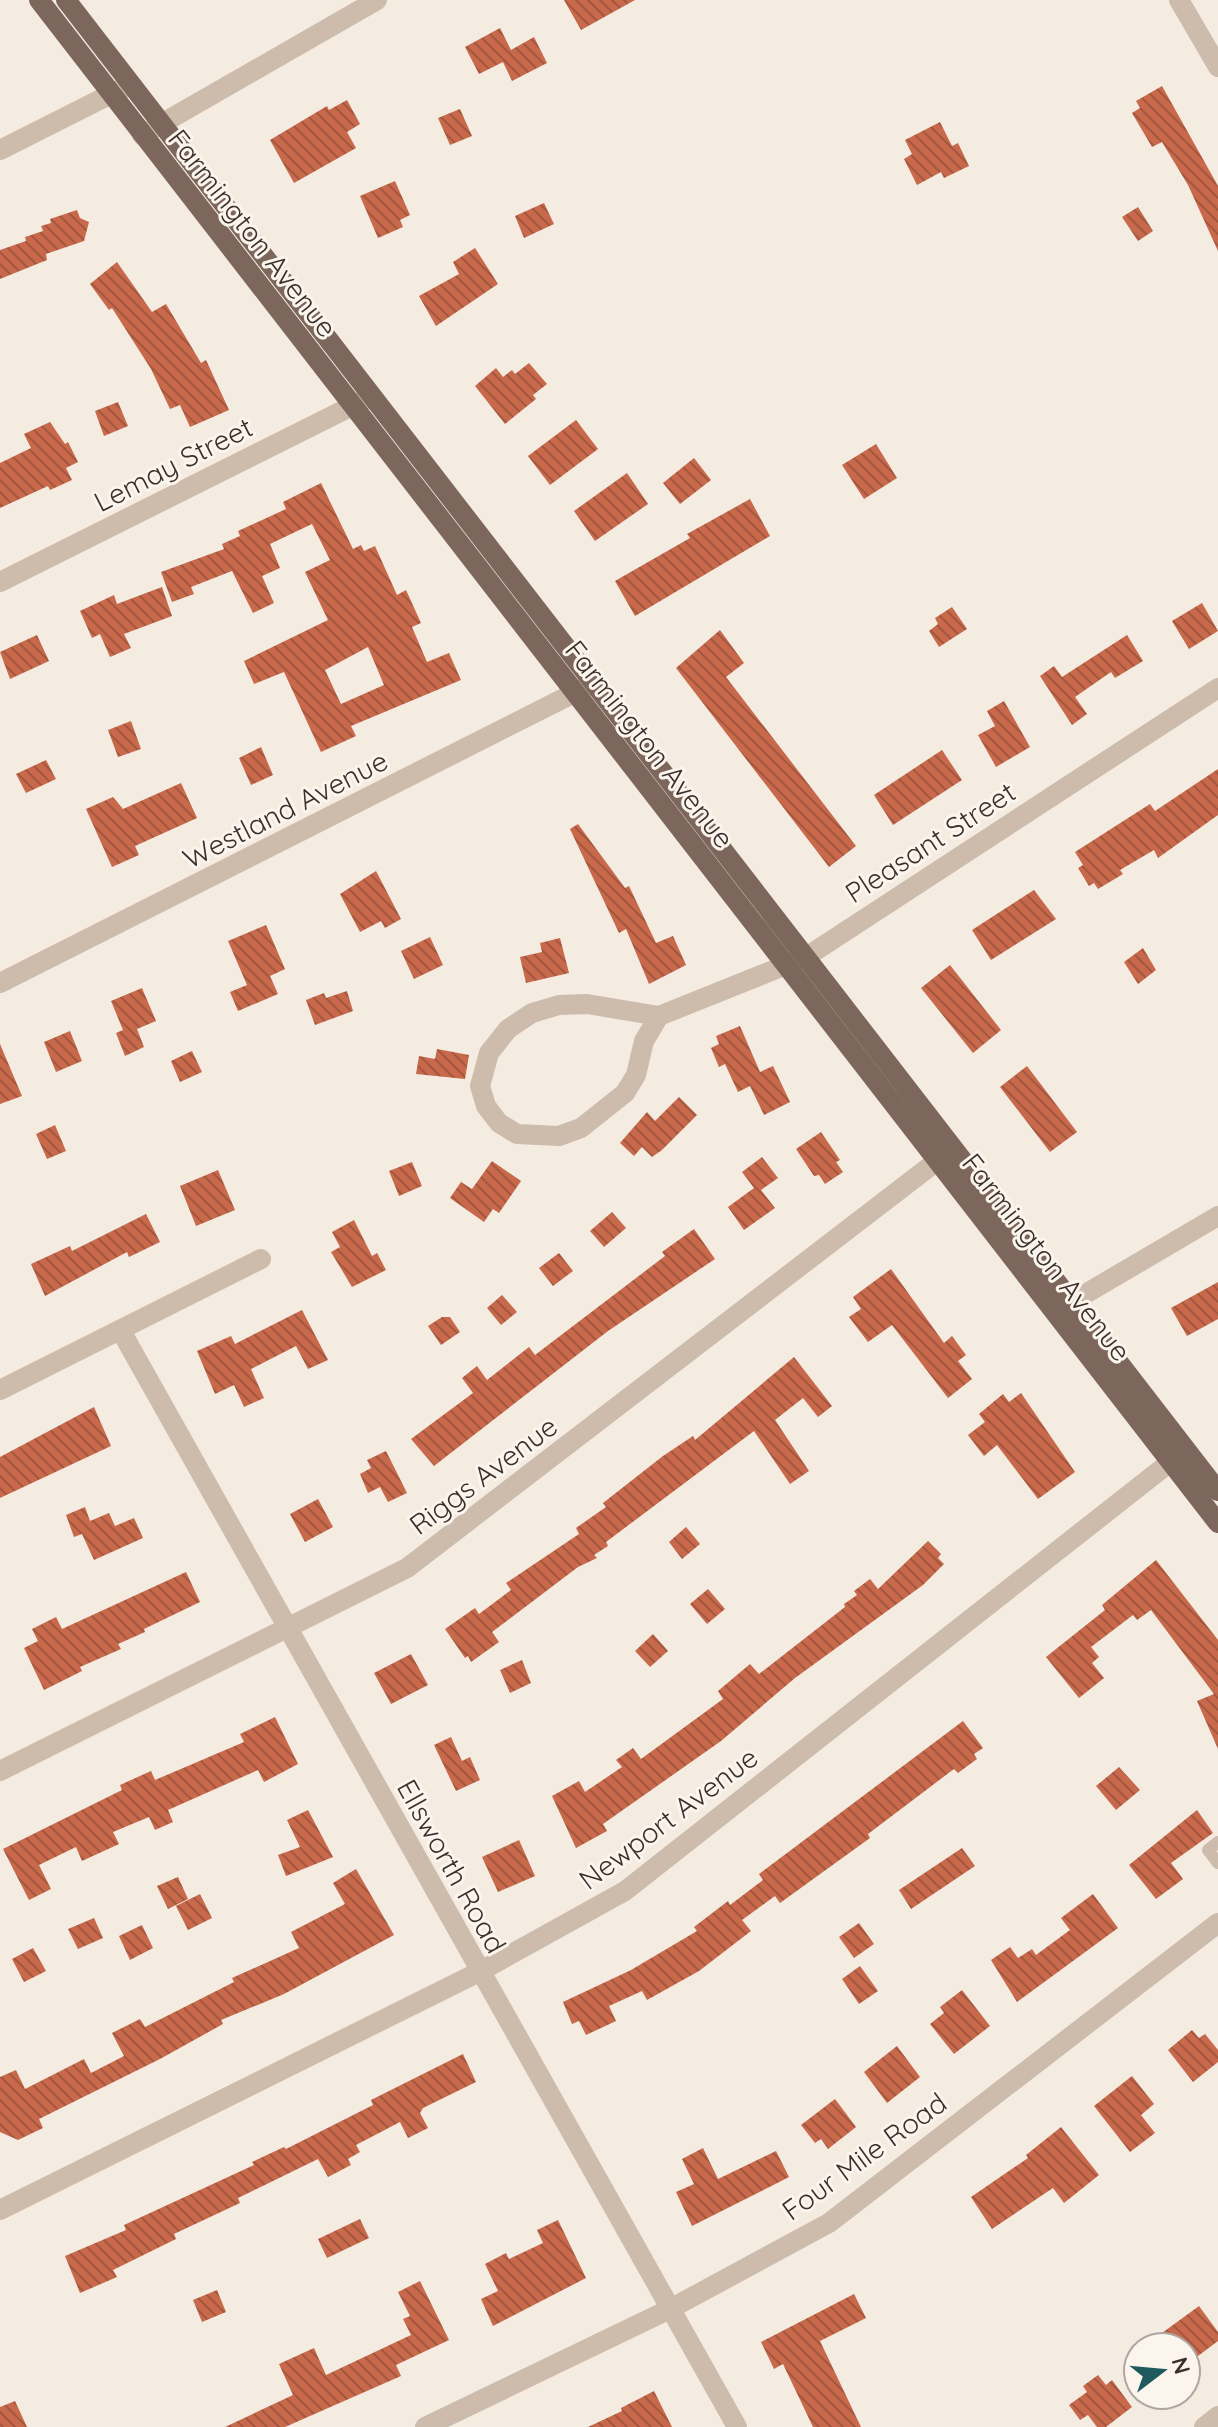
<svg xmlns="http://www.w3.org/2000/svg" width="1218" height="2427" viewBox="0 0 1218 2427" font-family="Quicksand,sans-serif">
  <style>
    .building { fill: url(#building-back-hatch); fill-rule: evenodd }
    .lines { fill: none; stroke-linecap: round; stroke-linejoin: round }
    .service { stroke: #cdbbac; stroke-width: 12 }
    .minor { stroke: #cdbbac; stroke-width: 20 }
    .primary { stroke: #7d675c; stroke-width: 20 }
    .labels { text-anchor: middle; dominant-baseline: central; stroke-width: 6; stroke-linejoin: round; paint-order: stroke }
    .street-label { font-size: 28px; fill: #3b302b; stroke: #fbf5ee }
  </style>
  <defs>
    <pattern id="building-back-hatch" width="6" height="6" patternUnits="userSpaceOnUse" patternTransform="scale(2)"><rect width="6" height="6" fill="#c8694b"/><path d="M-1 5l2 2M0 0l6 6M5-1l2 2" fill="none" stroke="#a4573f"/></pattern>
  </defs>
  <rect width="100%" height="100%" fill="#f4ebe1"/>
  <path class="building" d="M564 0H635L581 30Z
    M500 28 511 50 534 37 547 63 512 81 503 62 479 74 465 47Z
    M1162 86 1218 186V251L1188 185 1162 142 1152 147 1132 113 1140 108 1136 101Z
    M347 100 360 124 347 132 356 148 294 183 270 140 327 106 329 110Z
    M460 109 472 136 450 145 438 118Z
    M940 122 952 146 958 143 969 166 944 178 941 172 917 185 904 159 912 154 905 140Z
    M395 181 410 215 400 220 403 227 378 238 360 196Z
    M544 203 554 224 524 238 515 216Z
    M1138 207 1153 231 1138 241 1122 217Z
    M77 210 80 218 89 222 84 241 46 254 47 260 0 279V250L26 241 25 237 43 231 41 226 51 223 50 219Z
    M475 248 498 284 436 326 419 296 459 274 453 262Z
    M117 262 152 312 166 304 201 363 206 360 229 410 190 427 180 405 170 409 151 369 112 308 109 310 90 284Z
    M529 363 547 384 533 395 536 399 505 424 475 386 496 368 503 377 512 370 515 374Z
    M118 402 128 426 104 436 95 411Z
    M576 420 598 449 550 485 528 456Z
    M50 422 65 444 68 442 78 462 66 468 72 480 50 490 48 486 0 508V463L31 448 24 434Z
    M876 444 897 478 864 499 842 465Z
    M694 458 711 480 680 504 663 483Z
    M627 473 648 504 595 541 574 511Z
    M321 483 353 549 361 545 364 551 375 546 397 595 406 590 421 623 412 627 427 662 449 653 461 680 351 726 356 736 321 752 284 672 254 684 244 661 328 620 305 572 330 560 312 524 270 544 280 568 262 576 274 603 253 613 232 571 191 587 194 594 172 602 161 572 224 549 222 544 240 536 238 531 286 509 283 502ZM368 647 384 685 341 704 325 670Z
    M750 499 770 536 635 616 615 581 690 538 687 534Z
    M162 587 172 616 124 634 131 648 110 657 100 634 92 638 80 611 114 595 117 604Z
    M1202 603 1218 631 1189 649 1172 621Z
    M952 607 967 629 939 647 929 631 938 624 935 618Z
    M720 630 744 663 726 677 856 846 829 867 676 668Z
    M37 635 49 661 10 679 0 652Z
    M1127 635 1143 661 1115 678 1111 672 1075 697 1087 714 1072 725 1040 676 1054 666 1062 677Z
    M1004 701 1030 747 996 767 978 735 995 726 987 711Z
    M131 721 141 749 118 757 108 730Z
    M261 747 273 775 251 785 239 758Z
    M942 750 962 780 893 825 874 795Z
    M46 760 56 779 26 793 16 774Z
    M1218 769V815L1158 858 1154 850 1120 870 1123 874 1098 889 1094 883 1089 886 1078 868 1083 865 1075 852 1150 804 1155 811Z
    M181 783 197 818 135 846 139 855 112 867 86 809 113 797 123 809Z
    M578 824 625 888 629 886 656 943 673 936 686 965 649 984 626 929 619 933 570 829Z
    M376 871 401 919 385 928 381 921 360 932 340 894Z
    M1034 890 1056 919 991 960 972 930Z
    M266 925 285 969 270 976 278 994 238 1011 230 992 247 985 228 941Z
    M430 937 443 965 414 979 401 951Z
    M560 938 569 973 526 983 520 957 542 952 540 943Z
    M1143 948 1156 970 1138 984 1124 962Z
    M950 965 1001 1030 973 1053 921 988Z
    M142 988 156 1021 137 1029 144 1047 125 1056 116 1033 123 1030 111 1001Z
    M347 991 353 1011 315 1025 306 1000 324 993 326 998Z
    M740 1026 760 1072 773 1066 790 1102 764 1115 750 1086 738 1092 725 1064 719 1067 711 1048 719 1044 716 1036Z
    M70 1031 82 1061 56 1072 44 1042Z
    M0 1044 22 1096 0 1104Z
    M437 1049 469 1055 465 1079 416 1074 419 1056 435 1059Z
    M192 1051 202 1072 180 1082 171 1061Z
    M1027 1066 1077 1132 1050 1152 1000 1087Z
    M679 1097 697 1115 662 1150 652 1157 642 1147 634 1156 620 1143 647 1112 655 1121Z
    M55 1125 66 1151 47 1159 36 1134Z
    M821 1132 840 1160 836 1162 843 1172 825 1184 819 1175 814 1176 796 1149Z
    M762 1157 778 1178 761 1190 775 1208 744 1230 728 1207 754 1188 742 1172Z
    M492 1161 521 1181 499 1213 493 1209 484 1222 450 1198 461 1182 472 1189Z
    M412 1162 422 1186 399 1196 389 1171Z
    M218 1170 235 1210 196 1226 180 1186Z
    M612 1212 626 1228 604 1247 590 1231Z
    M146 1214 160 1242 129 1257 127 1252 45 1296 31 1264 70 1246 72 1251Z
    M354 1220 372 1256 377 1253 386 1270 352 1287 331 1252 340 1247 332 1232Z
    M694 1229 715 1259 608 1331 434 1466 411 1439 473 1393 462 1378 477 1366 487 1380 529 1347 535 1355 665 1256 662 1252Z
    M559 1253 573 1271 553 1286 539 1268Z
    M891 1269 944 1343 952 1336 966 1355 958 1361 972 1379 948 1398 892 1325 868 1342 849 1317 861 1309 853 1297Z
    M1218 1282V1319L1187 1336 1171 1308Z
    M502 1295 517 1312 501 1325 487 1308Z
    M302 1310 328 1360 308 1369 296 1346 251 1369 264 1398 244 1407 234 1385 215 1394 197 1351 231 1336 235 1344Z
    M442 1317H450L460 1332 441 1345 428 1326Z
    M794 1357 832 1406 818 1417 803 1398 775 1420 809 1471 790 1484 754 1431 606 1542 608 1546 594 1555 597 1558 578 1567 492 1632 499 1642 471 1662 468 1656 465 1658 445 1629 475 1608 479 1614 511 1590 506 1583 579 1534 576 1528 606 1507 603 1503 663 1456 693 1436 695 1440Z
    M1021 1393 1075 1472 1038 1499 997 1445 984 1456 968 1435 985 1422 979 1414 1003 1394 1009 1402Z
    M94 1407 111 1446 0 1498V1457Z
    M386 1451 407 1493 388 1502 380 1487 368 1493 360 1474 371 1468 367 1460Z
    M318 1499 333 1527 305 1542 290 1514Z
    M85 1507 90 1521 109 1513 115 1526 134 1518 143 1538 94 1560 82 1534 74 1537 66 1515Z
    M686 1527 700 1544 682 1559 669 1542Z
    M928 1541 941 1554 938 1558 944 1564 923 1585 795 1678 721 1741 603 1824 607 1831 576 1848 552 1796 579 1781 585 1792 622 1767 616 1760 633 1748 641 1759 723 1699 718 1691 750 1664 759 1674 845 1607 844 1604 857 1595 854 1591 870 1579 878 1589Z
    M1156 1560 1218 1640V1749L1197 1701 1214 1694 1151 1610 1137 1620 1133 1615 1091 1647 1099 1657 1092 1663 1104 1678 1079 1698 1046 1657 1105 1610 1102 1605Z
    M186 1572 200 1602 144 1629 145 1632 118 1644 121 1649 80 1667 82 1671 44 1690 24 1648 38 1641 32 1629 56 1617 62 1629Z
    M708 1589 725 1609 707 1624 690 1604Z
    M653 1634 668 1651 650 1667 635 1651Z
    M411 1654 428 1685 391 1704 374 1673Z
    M522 1660 531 1683 510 1693 500 1670Z
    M275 1717 298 1764 264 1782 258 1770 168 1810 173 1822 155 1830 149 1817 113 1832 119 1844 82 1861 76 1847 39 1865 51 1889 29 1900 3 1849 122 1790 120 1785 151 1771 155 1780 244 1742 240 1734Z
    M963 1721 983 1748 974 1754 977 1759 958 1773 954 1769 946 1775 868 1834 870 1838 780 1903 775 1896 742 1920 751 1931 699 1971 647 2000 642 1991 609 2006 616 2021 586 2035 579 2021 572 2024 563 2002 631 1970 697 1931 694 1927 728 1901 730 1905 763 1880 759 1874Z
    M451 1737 462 1761 470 1757 480 1780 456 1791 434 1745Z
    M1119 1767 1140 1790 1116 1810 1096 1786Z
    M308 1810 333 1857 286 1876 278 1855 300 1847 287 1820Z
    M1197 1810 1213 1833 1171 1863 1183 1879 1156 1899 1129 1865Z
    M519 1840 535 1876 498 1892 482 1857Z
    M962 1848 975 1866 911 1909 899 1890Z
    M356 1869 394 1935 284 1994 221 2020 223 2024 160 2059 39 2119 43 2128 18 2140 0 2132V2077L16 2070 25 2089 84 2059 91 2073 124 2056 112 2033 140 2019 145 2027 234 1982 232 1978 299 1948 291 1932 345 1904 333 1883Z
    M178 1877 188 1899 168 1909 157 1886Z
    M200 1894 212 1918 188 1930 176 1906Z
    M1093 1894 1118 1928 1017 2002 991 1960 1010 1947 1018 1958 1032 1949 1036 1955 1070 1930 1061 1918Z
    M94 1918 103 1938 78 1949 68 1929Z
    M859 1923 874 1944 854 1958 839 1937Z
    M142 1925 153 1948 130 1960 119 1936Z
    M33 1948 46 1971 24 1982 12 1959Z
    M860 1966 878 1991 859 2004 842 1979Z
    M962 1990 990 2026 954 2054 930 2024 944 2013 940 2007Z
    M1192 2030 1199 2038 1205 2034 1218 2050V2062L1193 2082 1168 2050Z
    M897 2046 920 2077 887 2103 864 2072Z
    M463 2054 476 2082 423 2108 420 2113 428 2128 408 2138 400 2122 356 2145 360 2152 348 2159 351 2165 328 2177 318 2159 238 2198 240 2203 174 2234 176 2239 113 2270 117 2277 80 2293 65 2256 126 2230 124 2225 254 2165 252 2162 284 2147 286 2149 373 2105 371 2100Z
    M1132 2076 1154 2104 1141 2115 1155 2133 1130 2152 1094 2106Z
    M835 2099 856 2127 828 2149 821 2139 815 2143 801 2125Z
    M1061 2127 1099 2175 1064 2203 1053 2188 992 2229 971 2197 1028 2158 1026 2155Z
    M703 2148 718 2179 776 2151 789 2177 692 2226 676 2192 694 2184 682 2159Z
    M360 2219 369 2238 327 2258 318 2239Z
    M558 2220 586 2278 493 2326 481 2299 498 2291 485 2264 506 2253 509 2259 543 2243 537 2230Z
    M420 2281 449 2340 396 2365 401 2376 285 2427H225L293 2395 279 2364 314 2348 326 2375 411 2335 403 2319 410 2316 398 2292Z
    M217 2290 226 2312 202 2322 193 2300Z
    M854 2294 866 2318 820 2341 861 2427H813L783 2364 774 2369 761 2342Z
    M1199 2306 1218 2332V2341L1186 2365V2347H1172L1162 2333Z
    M1098 2375 1106 2385 1112 2380 1132 2407 1106 2427H1097L1088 2415 1080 2420 1069 2405 1087 2392 1083 2386Z
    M654 2391 672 2427H588L622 2411 621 2408Z
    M15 2401 27 2427H0V2407Z"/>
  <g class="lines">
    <path class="service" d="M1218 1842 1208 1850 1218 1863"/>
    <path class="minor" d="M1179 0 1218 67
      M142 135 377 0
      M0 150 131 84
      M0 582 368 398
      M0 983 590 685
      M659 1016 587 1004 559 1005 532 1013 508 1029 489 1053 480 1086 486 1106 499 1123 517 1134 559 1136 581 1128 625 1093 636 1075 644 1041 659 1016 806 957 1218 688
      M1058 1310 1218 1216
      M121 1331 737 2427
      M0 1390 261 1259
      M0 1771 407 1568 950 1151
      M0 2210 479 1972 625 1891 1183 1452
      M425 2427 670 2309 829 2223 1218 1923
      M1204 2427 1218 2416"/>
    <path class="primary" d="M39 0 1218 1523
      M66 0 1218 1491"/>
  </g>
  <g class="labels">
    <g class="street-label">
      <text transform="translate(253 233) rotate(52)">Farmington Avenue</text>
      <text transform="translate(173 464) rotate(-27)">Lemay Street</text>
      <text transform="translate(650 744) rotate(52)">Farmington Avenue</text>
      <text transform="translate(285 809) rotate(-27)">Westland Avenue</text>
      <text transform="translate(930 842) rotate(-33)">Pleasant Street</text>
      <text transform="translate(1047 1257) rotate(52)">Farmington Avenue</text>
      <text transform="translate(483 1475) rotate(-37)">Riggs Avenue</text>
      <text transform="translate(668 1818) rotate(-37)">Newport Avenue</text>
      <text transform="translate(452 1866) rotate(61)">Ellsworth Road</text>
      <text transform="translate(864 2156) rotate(-36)">Four Mile Road</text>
    </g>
  </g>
  <g transform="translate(1162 2371) rotate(74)"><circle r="38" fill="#fbf5ee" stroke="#aea6a0" stroke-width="2"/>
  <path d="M0-6L14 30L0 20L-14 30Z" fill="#1f5a5e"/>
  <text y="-12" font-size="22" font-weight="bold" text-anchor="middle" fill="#3b302b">N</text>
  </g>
</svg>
